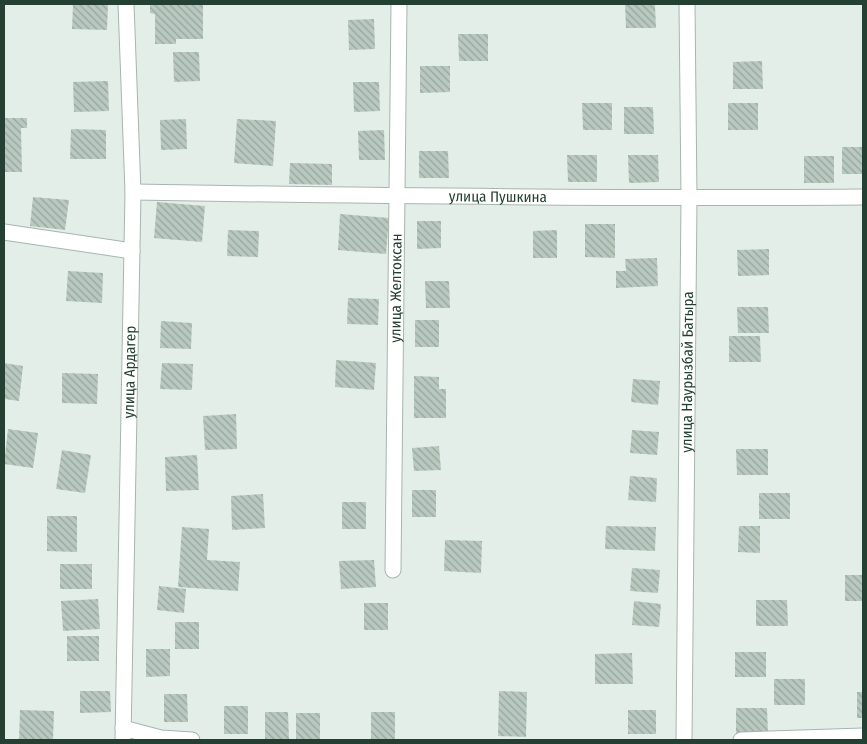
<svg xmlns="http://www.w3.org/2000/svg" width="867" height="744" viewBox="0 0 867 744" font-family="'Fira Sans Condensed',sans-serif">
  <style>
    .building { fill: url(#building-back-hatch) }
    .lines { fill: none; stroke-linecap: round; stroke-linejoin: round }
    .minor-casing { stroke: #a6b6ae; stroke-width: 17 }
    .minor { stroke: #fff; stroke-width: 15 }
    .labels { text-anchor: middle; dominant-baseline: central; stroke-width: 5; stroke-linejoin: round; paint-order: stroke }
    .street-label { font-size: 15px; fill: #234033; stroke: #f5faf7 }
  </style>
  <defs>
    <pattern id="building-back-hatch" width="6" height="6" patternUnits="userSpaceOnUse" patternTransform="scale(1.25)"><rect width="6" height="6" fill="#b9c9c0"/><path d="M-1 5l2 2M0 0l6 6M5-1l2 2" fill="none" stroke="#96a59d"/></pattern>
  </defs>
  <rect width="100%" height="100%" fill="#e4eee8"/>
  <path class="building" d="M73 4H108L107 30 72 29Z
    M150 4H203V39H176V44H155V14L150 13Z
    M625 4H655L656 28H626Z
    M374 19 375 49 349 50 348 20Z
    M458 34H488V61H459Z
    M173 52H199L200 81 174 82Z
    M762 61 763 89H733V62Z
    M420 66H450V92L420 93Z
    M108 81 109 111 74 112 73 82Z
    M353 82H379L380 111 354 112Z
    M582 103H612V130H583Z
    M728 103H758V130H728Z
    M624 107H653L654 134H624Z
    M4 118H27V128H21L22 172H4Z
    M186 119 187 149 161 150 160 120Z
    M237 119 276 121 273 166 234 163Z
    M71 129 106 130V159H70Z
    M384 130 385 160H359L358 131Z
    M842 147H863V174H842Z
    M419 151H448L449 178H419Z
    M567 155H597V182H568Z
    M628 155H658L659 182 629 183Z
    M804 156H834V183H804Z
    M290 163 332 164V185L289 184Z
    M33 197 69 200 65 230 30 226Z
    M157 202 205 206 202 242 154 238Z
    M340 214 389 218 386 254 338 250Z
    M417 221H441V248L417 249Z
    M585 224H615V258L585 257Z
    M228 230 259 231 258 257 227 256Z
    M557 230V258H533V231Z
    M769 249V275L738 276 737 250Z
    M657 258 658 286 616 288V271H626L625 259Z
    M68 271 103 273 102 303 66 301Z
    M425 281H449L450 308H426Z
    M348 298 379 299 378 325 347 324Z
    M737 307H768L769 333H738Z
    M415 320H439V347H415Z
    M161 321 192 323 191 349 160 348Z
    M729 336H760L761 362H729Z
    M336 360 376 363 374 390 335 387Z
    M4 363 23 366 19 401 4 399Z
    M162 363 193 364 192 390 160 389Z
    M62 373 98 374 97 404 62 403Z
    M414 376 439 377V389H446V418H414Z
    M633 379 660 381 658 405 631 402Z
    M236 414 237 449 205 450 203 416Z
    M8 429 38 433 33 468 4 464Z
    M632 430 659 432 657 455 630 453Z
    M439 446 441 470 414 471 412 448Z
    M736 449H768V475H737Z
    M62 450 91 455 85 493 56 489Z
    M197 455 199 490 166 491 165 457Z
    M630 476 657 478 656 502 628 500Z
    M412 490H436V517H412Z
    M759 493H790V519H759Z
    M263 494 265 528 232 530 231 496Z
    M342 502H366V529H342Z
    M47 516H77V552L47 551Z
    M606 526 656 527 655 551 605 549Z
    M739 526H760V553L738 552Z
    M182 527 209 529 207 560 240 562 238 591 178 587Z
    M445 540 482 541 481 573 444 571Z
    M374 560 376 587 341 589 339 561Z
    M60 564H92V589H60Z
    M632 568 660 570 658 593 630 591Z
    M845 575H863V601H845Z
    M159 586 186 589 184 613 157 610Z
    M98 599 100 629 63 631 61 601Z
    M756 600H787L788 626H756Z
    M634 601 661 604 659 627 632 625Z
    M364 603H388V630H364Z
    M175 622H199V649H175Z
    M67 636H99V661H67Z
    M146 649H170V676L146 677Z
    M735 652H766V677H735Z
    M632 653 633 684H595V654Z
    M774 679H805V705H774Z
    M80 691H110L111 712 80 713Z
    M499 691 527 692 526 737 498 736Z
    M857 692H863V718H857Z
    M164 694H187L188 722H164Z
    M224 706H248V734H224Z
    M736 708H767L768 734H736Z
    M20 710 54 711 53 740H19Z
    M628 710H656V734H628Z
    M265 712H288L289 739H265Z
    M371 712H395V739H371Z
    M296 713H320V740H296Z"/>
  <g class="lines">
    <g class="minor-casing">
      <g id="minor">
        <path id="s1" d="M133 192C376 196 620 199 863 197"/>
        <path d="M4 232 132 251"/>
        <path id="s2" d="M393 570 399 4"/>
        <path d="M123 728 161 738 192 740"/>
        <path id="s3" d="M123 740 133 192 126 4"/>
        <path id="s4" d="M684 740 689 198 687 4"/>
        <path d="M741 740 863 736"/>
      </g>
    </g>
    <use href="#minor" class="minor"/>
  </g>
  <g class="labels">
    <g class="street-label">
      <text stroke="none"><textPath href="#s1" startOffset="365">улица Пушкина</textPath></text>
      <text stroke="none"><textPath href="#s2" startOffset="282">улица Желтоксан</textPath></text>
      <text stroke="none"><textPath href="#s3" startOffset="368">улица Ардагер</textPath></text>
      <text stroke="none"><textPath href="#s4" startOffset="368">улица Наурызбай Батыра</textPath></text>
    </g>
  </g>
  <rect width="867" height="744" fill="none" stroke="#234033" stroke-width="10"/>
</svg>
